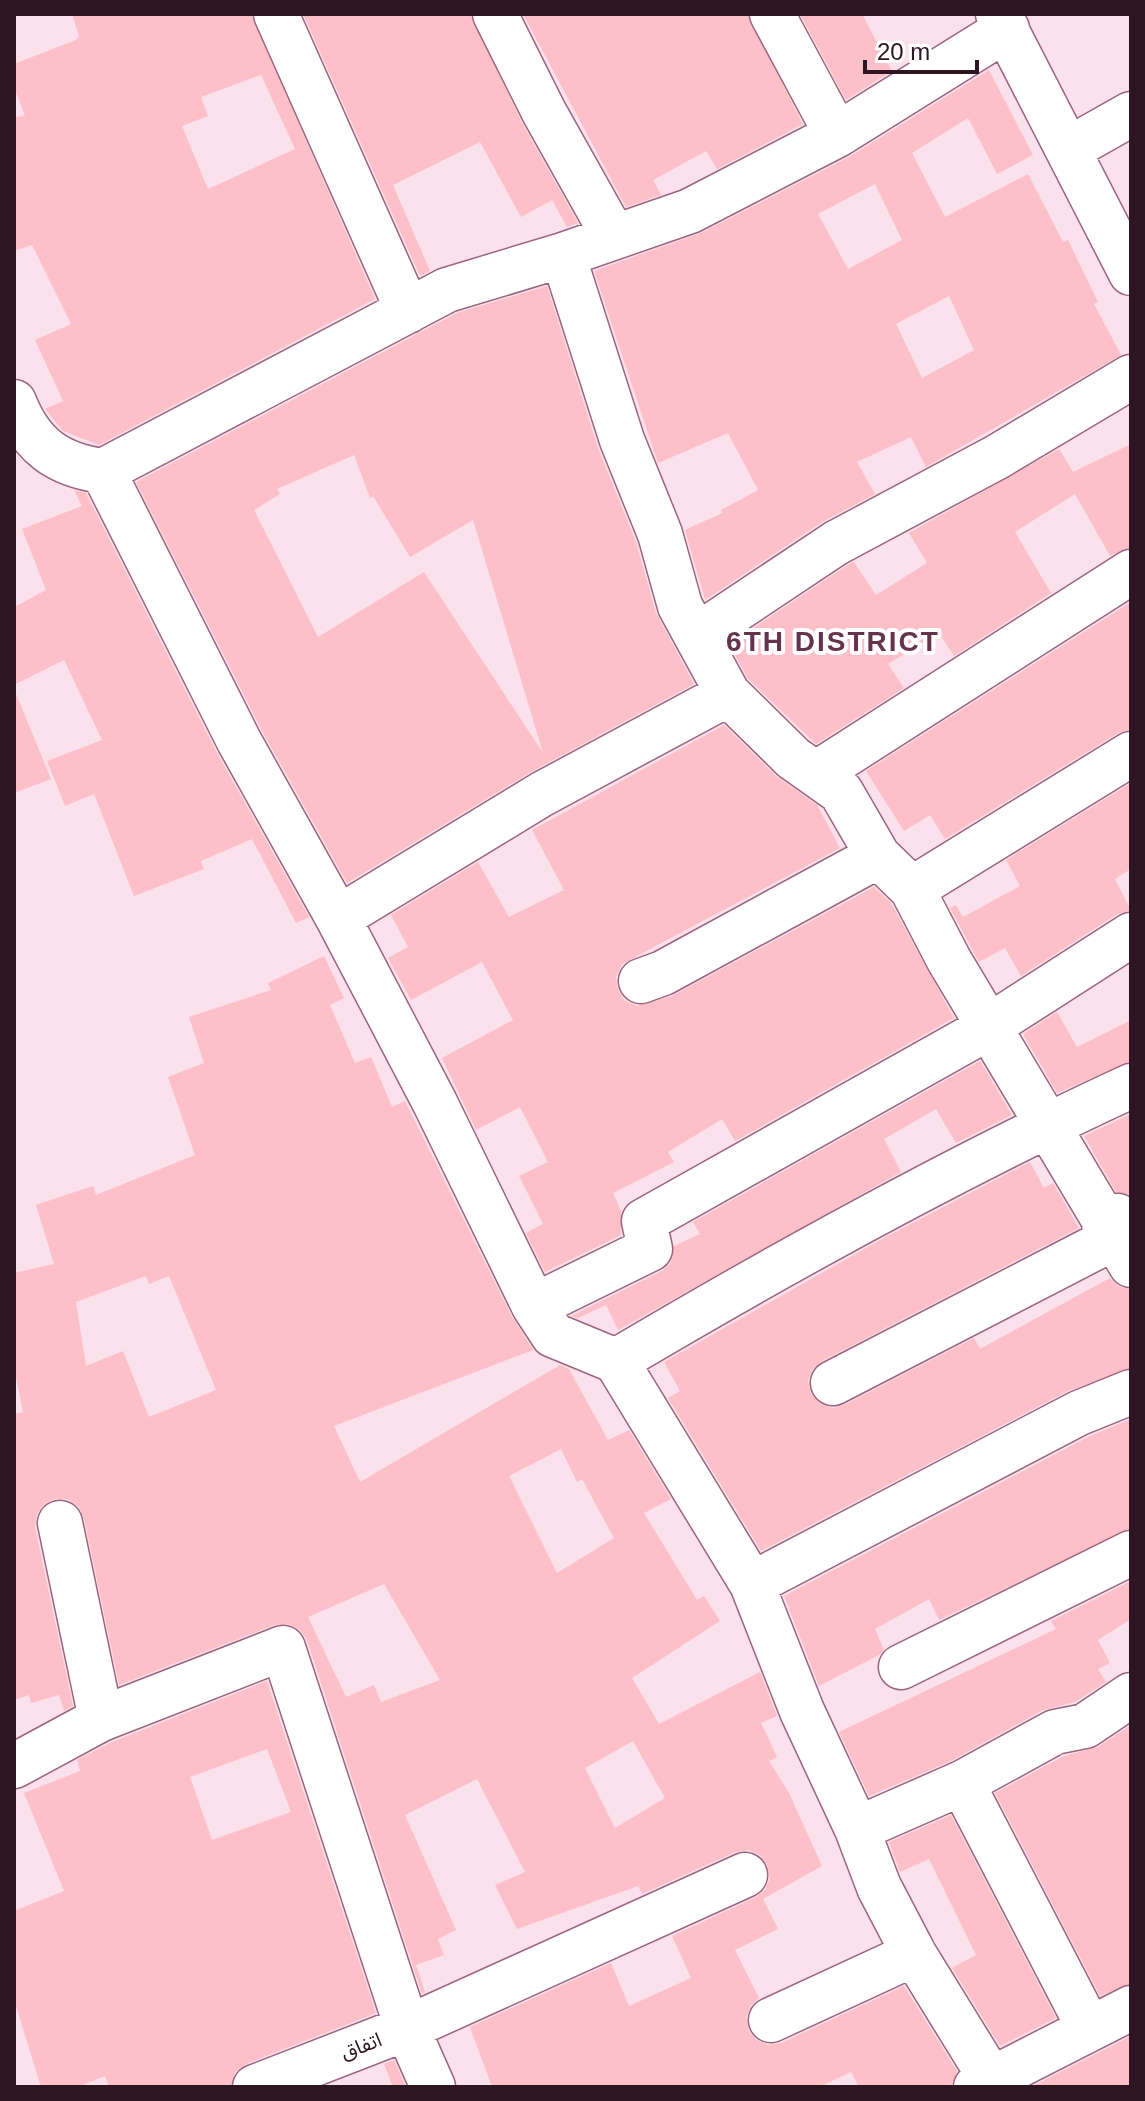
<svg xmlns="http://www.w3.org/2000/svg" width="1145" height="2101" viewBox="0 0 1145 2101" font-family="Helvetica,'Noto Sans Arabic',sans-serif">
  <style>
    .building { fill: #fdbfc8; fill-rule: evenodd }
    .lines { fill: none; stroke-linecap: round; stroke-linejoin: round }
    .minor-casing { stroke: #9c647f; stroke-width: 47 }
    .minor { stroke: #fff; stroke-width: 44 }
    .labels { text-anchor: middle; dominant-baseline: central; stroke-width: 8; stroke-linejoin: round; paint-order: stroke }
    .street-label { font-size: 20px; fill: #2d1622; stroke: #fff }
    .district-label { font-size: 28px; font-weight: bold; letter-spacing: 2px; fill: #66334d; stroke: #fff }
  </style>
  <rect width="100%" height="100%" fill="#fbe1ec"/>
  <path class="building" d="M72 14H251L375 299 99 445 63 431 45 409 63 401 35 340 71 324 32 245 14 251V117L25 116 14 87V64L76 40 79 36ZM261 75 295 149 208 189 182 126 208 116 201 97Z
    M303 14H470L522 123 578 223 567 227 552 200 521 217 480 142 393 185 430 271 420 276Z
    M523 14H747L803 124 717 169 706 151 653 180 661 195 626 207Z
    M800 14H862L892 71 846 100Z
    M989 70 1033 155 997 174 968 118 912 153 945 217 1028 174 1063 242 1068 240 1098 302 1094 304 1121 355 926 467 911 437 857 462 875 494 822 522 705 600 685 530 722 513 721 510 758 490 728 433 658 463 594 271 701 233 849 157ZM875 184 902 240 848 269 818 214ZM949 296 974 350 922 378 896 324Z
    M547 286 598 448 636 542 656 613 694 684 529 773 347 883 261 729 136 482 457 313ZM354 455 370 498 373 496 410 557 473 520 543 753 424 572 318 637 254 510 280 494 277 489Z
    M1131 444V547L1110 556 1075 494 1015 532 1051 593 954 656 939 633 888 664 904 688 816 744 748 679 729 644 849 564 854 562 876 595 927 563 909 533 1059 449 1073 472Z
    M74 490 86 493 217 753 309 917 296 923 252 839 201 861 204 869 134 896 94 794 65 806 47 761 102 740 64 660 14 685V607L46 590 22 529 82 506Z
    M1131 602V729L1118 733 945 839 930 815 904 831 866 771Z
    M14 689 51 779 14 793Z
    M724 725 776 776 817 805 840 848 622 964 616 977 618 990 624 1000 637 1006 672 996 874 887 891 903 954 1018 735 1141 722 1119 668 1152 674 1162 613 1193 621 1211V1235L545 1272 526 1233 543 1224 519 1176 548 1162 520 1107 476 1130 442 1058 513 1020 482 962 411 1000 388 958 408 947 391 915 478 862 509 917 564 890 532 830Z
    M1131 783V869L1115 879 1131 910 1117 914 1021 976 1005 948 979 962 950 908 956 905 963 917 1020 886 1006 860Z
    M324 956 344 998 330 1005 355 1063 371 1057 392 1107 405 1101 512 1317 533 1350 334 1426 360 1482 560 1365 569 1369 608 1440 629 1430 671 1499 644 1513 697 1600 704 1596 720 1621 632 1678 659 1724 760 1672 777 1716 761 1723 777 1757 769 1761 789 1793 822 1866 763 1899 778 1929 735 1950 759 1998 751 2005 746 2017 749 2031 756 2040 768 2045 781 2043 904 1986 957 2071 951 2087H859L851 2072 819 2087H492L470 2027 611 1963 629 2006 691 1978 672 1936 756 1897 765 1890 770 1878 767 1864 760 1855 748 1850 735 1852 642 1894 638 1886 517 1929 495 1885 525 1872 477 1779 405 1815 456 1930 438 1939 444 1955 416 1965 425 1992 422 1994 307 1640 300 1630 288 1624 274 1625 119 1685 84 1518 78 1506 67 1499H54L44 1504 37 1514 35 1527 73 1706 64 1711 59 1695 31 1703 29 1695 14 1700V1414L23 1412 14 1367V1273L54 1264 36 1205 93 1186 96 1195 195 1155 168 1077 204 1063 189 1017 271 990 268 983ZM146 1276 149 1284 169 1276 216 1390 149 1417 123 1351 86 1366 76 1302ZM561 1449 577 1482 582 1479 614 1538 557 1573 509 1476ZM384 1584 440 1680 381 1702 374 1685 346 1697 308 1617ZM633 1741 665 1798 615 1828 585 1768Z
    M1057 1012 1077 1047 1131 1020V1061L1057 1093 1023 1034Z
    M980 1061 1012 1115 956 1143 936 1109 884 1139 901 1172 618 1330 606 1305 578 1318 571 1316 662 1271 670 1264 674 1246 700 1234 693 1222Z
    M1131 1114V1195L1116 1192 1084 1136Z
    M1030 1162 1044 1188 1053 1183 1079 1228 822 1361 812 1370 808 1381 811 1394 820 1404 833 1408 844 1405 974 1338 980 1349 1110 1278 1118 1286 1131 1290V1368L1068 1391 761 1551 668 1398 680 1391 664 1362 882 1239Z
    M1131 1419V1528L939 1620 929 1599 875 1629 884 1650 879 1655 819 1686 784 1596 1090 1436Z
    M1131 1581V1619L1098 1640 1110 1663 1098 1669 1106 1682 1075 1702 1043 1710 951 1761 869 1796 839 1732 1056 1629 1051 1621Z
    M267 1681 376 2013 246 2064 235 2072 231 2087H109L105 2076 78 2087H41L14 1999V1911L64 1891 24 1793 80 1771 77 1760 112 1742ZM267 1749 291 1812 212 1840 190 1777Z
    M1131 1725V1983L1100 1996 995 1793 1064 1756 1098 1747Z
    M951 1815 1056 2018 1000 2046 952 1968 976 1955 929 1859 900 1872 889 1842Z
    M1131 2036V2087H1031Z
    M394 2060 406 2087H393L384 2064Z"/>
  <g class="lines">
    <g class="minor-casing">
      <path id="minor" d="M276 14 408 311
        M495 14 544 112 613 235
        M772 14 837 135
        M998 14 1131 273
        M1007 29 837 135 690 211 563 255 622 440 660 534 680 606 728 694 793 758 841 792 878 856 912 889 949 960 1131 1265
        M1069 149 1131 114
        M14 402C31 446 58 465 103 471L239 741 338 918 435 1103 534 1306
        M103 471 447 290 563 255
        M698 635 836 543 997 457 1131 377
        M817 773 1131 572
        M912 889 1131 754
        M338 918 542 794 728 694
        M641 981 663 973 878 856
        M616 1361C783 1262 955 1167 1131 1086
        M833 1383 1106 1242 1104 1223 1118 1216
        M60 1523 101 1719
        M752 1584 1079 1413 1131 1392
        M901 1667 1131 1553
        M14 1766 101 1719 283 1648 407 2028 745 1875
        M962 1783 1089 2028
        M857 1829 962 1783 1055 1732 1085 1726 1131 1695
        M771 2020 914 1954
        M255 2087 407 2028 433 2087
        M976 2087 1131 2008
        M996 2087 914 1954 879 1887 857 1829 802 1711 752 1584 616 1361 553 1335 534 1306 650 1249 644 1221 977 1034 1131 935"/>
    </g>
    <use href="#minor" class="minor"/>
  </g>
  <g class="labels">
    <g class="street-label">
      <text transform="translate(361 2046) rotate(-21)">اتفاق</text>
    </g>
    <g class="district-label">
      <text x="833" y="641">6TH DISTRICT</text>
    </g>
  </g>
  <rect width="1145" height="2101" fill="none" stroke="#2d1622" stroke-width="32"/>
  <path d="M865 60v12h112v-12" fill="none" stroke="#2d1622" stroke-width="4"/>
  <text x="877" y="60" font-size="24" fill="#2d1622" stroke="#ffffff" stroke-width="6" paint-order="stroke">20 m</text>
</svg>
